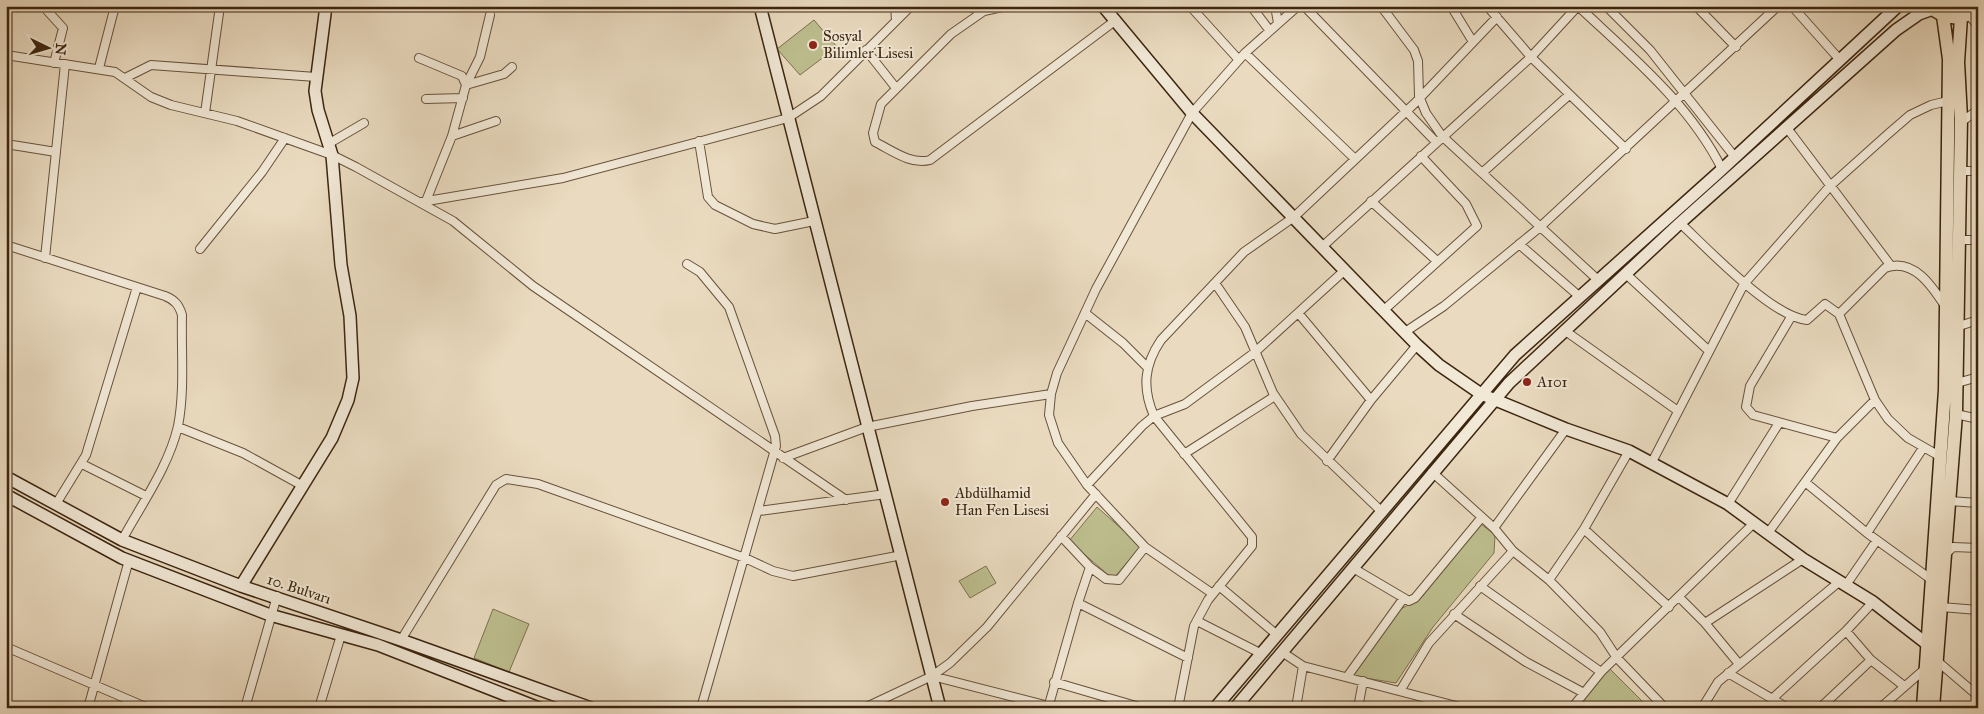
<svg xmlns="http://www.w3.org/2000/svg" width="1984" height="714" viewBox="0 0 1984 714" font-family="'IM FELL Great Primer',serif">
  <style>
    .green { fill: #bdbe8e; stroke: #7c724e }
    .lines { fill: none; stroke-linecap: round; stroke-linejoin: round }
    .street-casing { stroke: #68523b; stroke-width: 10 }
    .secondary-casing { stroke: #3c250f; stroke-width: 14 }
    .primary-casing { stroke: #3c250f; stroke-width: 15 }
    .street { stroke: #f1e8d6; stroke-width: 8 }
    .secondary { stroke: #f1e8d6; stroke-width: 11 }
    .primary { stroke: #eadbc0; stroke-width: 12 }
    .poi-dot { fill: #8f2418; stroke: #f1e8d6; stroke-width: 2 }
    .labels { text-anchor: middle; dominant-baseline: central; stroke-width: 4; stroke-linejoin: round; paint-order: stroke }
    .poi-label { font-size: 15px; fill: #3c250f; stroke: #f1e8d6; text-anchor: start }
    .street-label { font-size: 15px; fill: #3c250f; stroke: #f1e8d6 }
  </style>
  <rect width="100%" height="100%" fill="#eadbc0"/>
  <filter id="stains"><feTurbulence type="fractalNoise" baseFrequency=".004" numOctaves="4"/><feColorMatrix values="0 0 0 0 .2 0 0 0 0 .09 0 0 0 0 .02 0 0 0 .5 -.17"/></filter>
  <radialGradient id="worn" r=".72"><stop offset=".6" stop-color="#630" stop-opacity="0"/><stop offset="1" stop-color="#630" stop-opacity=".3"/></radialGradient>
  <path class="green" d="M814 20 837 47 800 75 777 49Z
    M1097 507 1141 546 1113 579 1069 541Z
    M1481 524 1495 535 1494 553 1433 627 1396 683 1353 676 1399 610 1421 598Z
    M986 566 996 583 970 598 959 581Z
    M493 609 529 624 509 672 474 658Z
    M1609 668 1649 708H1578Z"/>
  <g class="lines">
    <g class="street-casing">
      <path id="street" d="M43 6 63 28 54 63
        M895 6 896 20
        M965 6 984 11 1007 6
        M1190 6 1239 60
        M1251 6 1270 31
        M1275 6 1278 23
        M1304 6 1436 142
        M1381 6 1414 50 1418 61 1419 96 1426 113 1442 136 1598 280
        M1451 6 1473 42
        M1487 6 1531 57 1626 149
        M1578 6C1631 56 1689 103 1722 169
        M1606 6 1650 50 1734 156
        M1696 6 1736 47
        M1792 6 1840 60
        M984 11 951 34 881 104 873 133 875 142C893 151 911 165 930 160L1116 20
        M1969 15 1978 26
        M866 50 896 88
        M1245 53 1355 159
        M6 55 115 72 151 97 171 105 237 121 332 155 356 167 453 221 533 286 846 500
        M419 58 462 76 466 85 504 74 512 67
        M99 68 115 6
        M125 78 151 65 316 77
        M426 99 463 98
        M205 113 220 6
        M1961 122 1978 110
        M1787 128 1891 266
        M452 136 496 121
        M699 141 708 197 715 205 753 224 775 229 814 221
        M6 144 56 152
        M328 144 364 123
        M1960 171H1978
        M1482 173 1569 95
        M426 201 452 136 466 85 480 57 490 15
        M1371 201 1437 261
        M421 202 563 178 788 118 821 96 911 6
        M1680 223C1707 248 1772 317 1807 320L1825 304 1839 314 1875 400 1888 419 1908 438 1941 457
        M1958 240H1978
        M1519 244 1580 297
        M6 245 165 296C175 300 179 305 182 315 181 351 185 390 178 426 169 466 141 505 122 540
        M1323 246 1531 57 1578 6
        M200 249 262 172 285 138
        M45 258 65 64
        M687 264 700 272 729 307 775 436 776 446 701 708
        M1626 274 1709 351
        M1215 283 1245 327 1273 393 1301 434 1381 511
        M1384 310 1477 226 1466 204 1421 156
        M1085 313 1123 343 1147 367
        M1299 314 1371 400
        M1839 314 1885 268C1913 257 1932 286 1945 306
        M1791 317 1750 386 1746 407 1753 415 1837 438
        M1956 327 1978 320
        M1564 330 1678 411
        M1405 332 1444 306 1539 228 1778 6
        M1957 383 1978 377
        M1956 414 1978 419
        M178 427 243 453 303 486
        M1184 454 1275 396
        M783 458 867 427 972 406 1051 394
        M1327 461 1371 400 1417 345
        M1652 462 1744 284 1830 186 1888 134 1910 115 1931 105 1952 100
        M82 464 146 496
        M1432 472 1494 528 1513 551 1549 580 1600 632 1617 658 1665 708
        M1805 482 1867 533 1932 580
        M1087 485 1142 426 1154 416 1185 404 1254 353 1345 270
        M1949 501 1978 503
        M56 504 86 455 137 287
        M1728 504 1779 423
        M759 511 886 494
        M1494 528 1566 429
        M1584 529 1669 607
        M1768 533 1837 438 1875 400
        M1867 533 1923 448
        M1061 536 1090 567 1106 579 1119 580 1145 547
        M1946 554 1953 547 1978 548
        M1353 568 1409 601 1415 598 1482 517
        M1549 580 1584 529 1629 451
        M1846 585 1877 540
        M1219 586 1276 634
        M1480 586 1601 672
        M1213 594 1145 547 1087 485 1058 443 1049 415 1051 394 1057 373 1096 289 1192 113 1245 53 1298 6
        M1679 597 1705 623 1739 664
        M1078 603 1188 658
        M1941 607 1978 610
        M1454 614 1526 662 1584 693
        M1197 621 1260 653
        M1705 623 1803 559
        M1846 631 1871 660 1904 686
        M401 640 496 485 506 479 538 484 745 558 773 571 793 576 902 555
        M6 647 148 708
        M1282 652 1303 666 1464 708
        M1936 660 1978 696
        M1728 673 1788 708
        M932 676 1049 706
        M1347 677 1403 599
        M1054 682 1143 708
        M1400 691 1429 643 1513 551
        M1772 699 1846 631 1873 602
        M88 708 129 560
        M245 708 277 596
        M319 708 341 635
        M864 708 932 676 950 663 987 627 1096 494
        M1048 708 1078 603 1090 567
        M1178 708 1194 626 1208 600 1252 546V537L1154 416C1142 388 1144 365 1161 340L1244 252 1294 217 1415 103 1497 17
        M1296 708 1303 666
        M1358 708 1363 681
        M1572 708 1601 672 1753 524
        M1702 708 1718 682 1839 582
        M1820 708 1871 660
        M1880 708 1926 668"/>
    </g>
    <g class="secondary-casing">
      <path id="secondary" d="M760 6 940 708
        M1103 6 1192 113 1417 345 1439 365 1481 394 1566 429 1629 451 1728 504 1803 559 1873 602 1927 644
        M6 477 122 540 241 586 401 640 591 708
        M6 495 122 558 270 615 378 645 539 708
        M241 586 332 438 348 400 353 378 350 316 341 265 332 155 318 110 315 91 326 6
        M1215 708 1515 355 1718 173 1898 6
        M1235 708 1509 383 1680 223 1896 30 1919 14 1933 9"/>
    </g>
    <g class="primary-casing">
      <path id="primary" d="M1930 6C1944 21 1962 20 1978 9
        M1923 708 1945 390 1949 59 1943 16
        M1933 708 1956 414 1961 118 1958 62 1961 17"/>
    </g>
    <use href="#street" class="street"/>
    <use href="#secondary" class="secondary"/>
    <use href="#primary" class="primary"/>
  </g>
  <g class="poi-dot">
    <circle cx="813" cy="45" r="5"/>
    <circle cx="1527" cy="382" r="5"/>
    <circle cx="945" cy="502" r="5"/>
  </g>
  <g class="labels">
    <g class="poi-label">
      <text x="823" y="36">Sosyal<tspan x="823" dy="17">Bilimler Lisesi</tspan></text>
      <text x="1537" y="382">A101</text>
      <text x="955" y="493">Abdülhamid<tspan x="955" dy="17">Han Fen Lisesi</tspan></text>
    </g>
    <g class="street-label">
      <text transform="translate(299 589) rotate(18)">10. Bulvarı</text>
    </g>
  </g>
  <rect width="1984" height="714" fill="none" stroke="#eadbc0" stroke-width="25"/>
  <rect x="8" y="8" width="1969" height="699" fill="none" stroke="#3c250f" stroke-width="2.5"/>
  <rect x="12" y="12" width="1959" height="689" fill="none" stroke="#3c250f"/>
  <g transform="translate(48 48) rotate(95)" stroke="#f1e8d6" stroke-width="4" paint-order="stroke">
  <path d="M0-4L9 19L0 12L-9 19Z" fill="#3c250f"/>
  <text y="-8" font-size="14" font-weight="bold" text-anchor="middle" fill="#3c250f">N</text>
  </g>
  <rect width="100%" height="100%" filter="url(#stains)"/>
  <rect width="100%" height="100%" fill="url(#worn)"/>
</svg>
